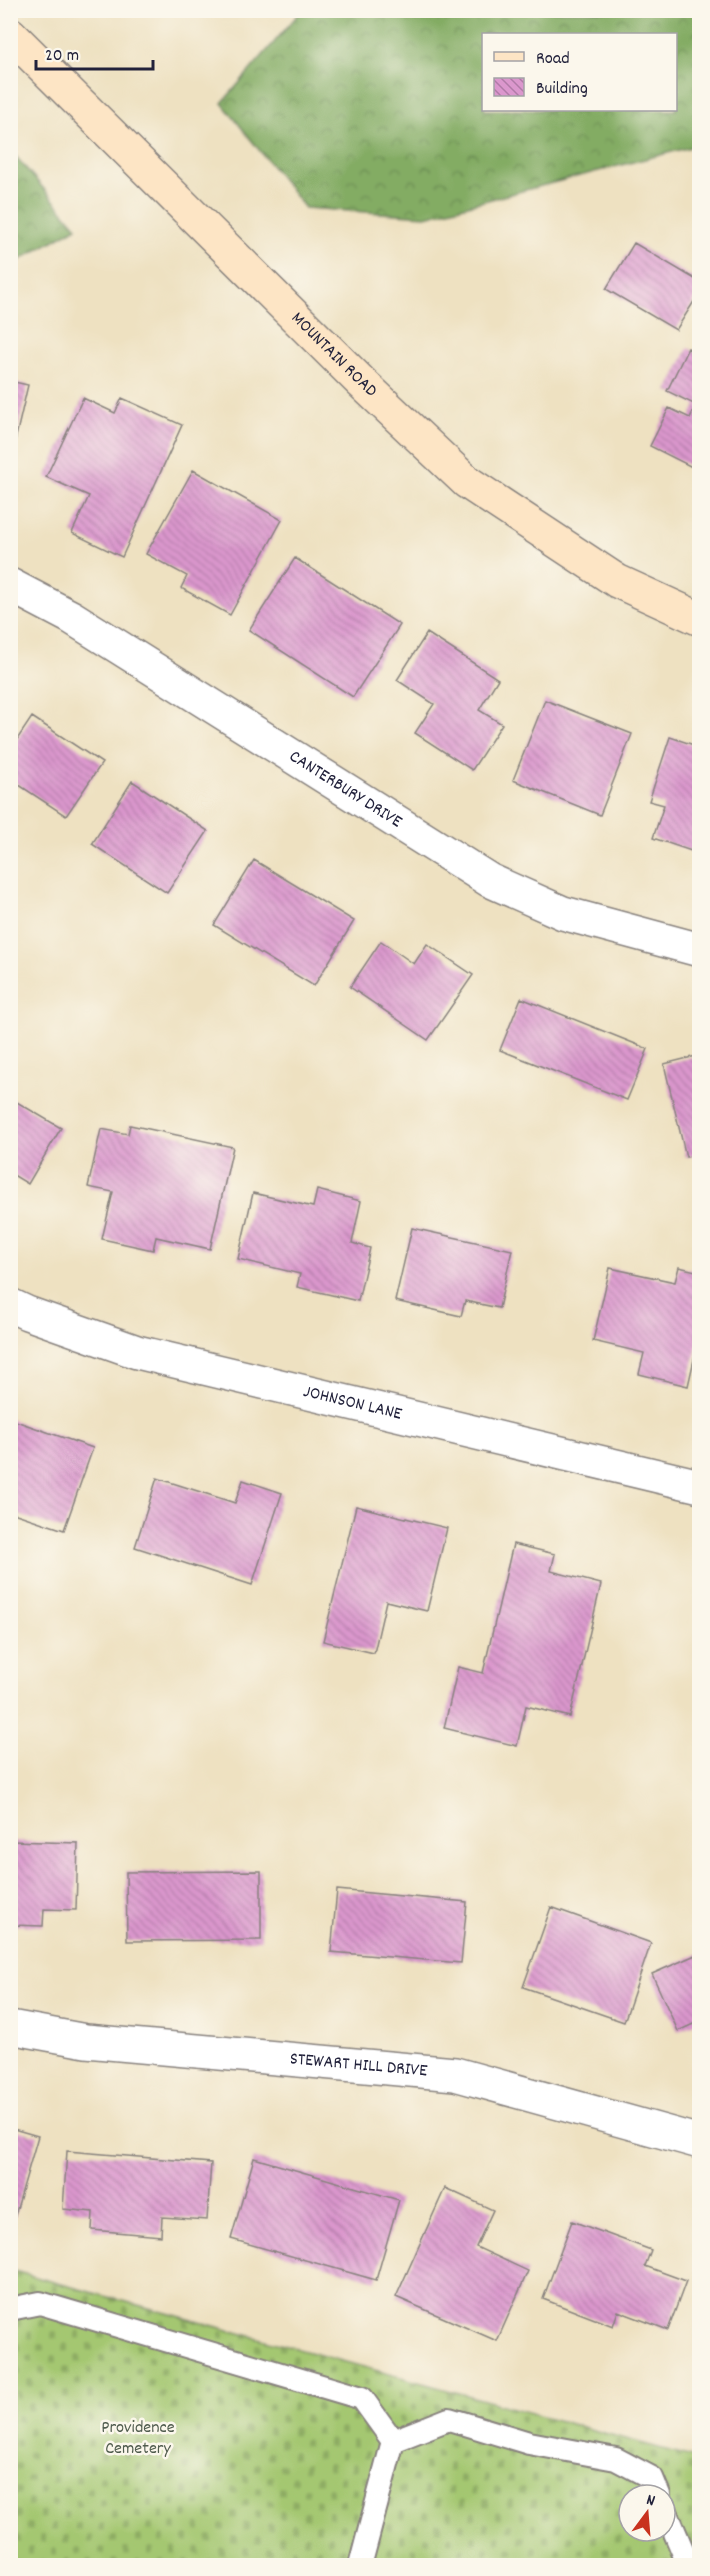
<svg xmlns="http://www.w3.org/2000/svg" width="710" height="2576" viewBox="0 0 710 2576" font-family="Dekko,sans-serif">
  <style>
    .forest { fill: url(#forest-crowns); stroke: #52674f; stroke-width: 1.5; fill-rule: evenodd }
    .cemetery { fill: url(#cemetery-stones); stroke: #637456; stroke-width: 1.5; fill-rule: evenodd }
    .building { fill: url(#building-back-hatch) }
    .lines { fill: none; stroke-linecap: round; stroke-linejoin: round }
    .lane-casing { stroke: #88827e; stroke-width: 26 }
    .street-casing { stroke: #88827e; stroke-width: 36 }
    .secondary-casing { stroke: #88827e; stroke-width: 36 }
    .lane { stroke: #fff; stroke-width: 22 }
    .street { stroke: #fff; stroke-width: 33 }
    .secondary { stroke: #fde5c5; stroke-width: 33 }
    .labels { text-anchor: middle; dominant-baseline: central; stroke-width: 5; stroke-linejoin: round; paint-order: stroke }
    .street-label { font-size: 18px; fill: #22223b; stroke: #fbf7ec }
    .park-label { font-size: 18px; fill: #505c4e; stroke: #fbf7ec }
  </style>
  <defs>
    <pattern id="forest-crowns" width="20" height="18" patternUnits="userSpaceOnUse" patternTransform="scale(1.5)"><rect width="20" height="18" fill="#83ac63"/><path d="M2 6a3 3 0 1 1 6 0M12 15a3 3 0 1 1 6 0" fill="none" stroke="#6b8c53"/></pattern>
    <pattern id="cemetery-stones" width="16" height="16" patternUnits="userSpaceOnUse" patternTransform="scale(1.5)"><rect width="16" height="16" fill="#a4c771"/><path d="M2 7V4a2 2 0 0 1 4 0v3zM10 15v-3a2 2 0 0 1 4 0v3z" fill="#8dab63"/></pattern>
    <pattern id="building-back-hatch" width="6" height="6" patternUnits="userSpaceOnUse" patternTransform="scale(1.5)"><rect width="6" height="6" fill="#db97cd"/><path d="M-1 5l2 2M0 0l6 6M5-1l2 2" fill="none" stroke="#b17ba8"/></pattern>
  </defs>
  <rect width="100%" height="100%" fill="#fbf7ec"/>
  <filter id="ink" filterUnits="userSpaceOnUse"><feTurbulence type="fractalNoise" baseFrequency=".0167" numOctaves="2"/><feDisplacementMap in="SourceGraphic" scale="12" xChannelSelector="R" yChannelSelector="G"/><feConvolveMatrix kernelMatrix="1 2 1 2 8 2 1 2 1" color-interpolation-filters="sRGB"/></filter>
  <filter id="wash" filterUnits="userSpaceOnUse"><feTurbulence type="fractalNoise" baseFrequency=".008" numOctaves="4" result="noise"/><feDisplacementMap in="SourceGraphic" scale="24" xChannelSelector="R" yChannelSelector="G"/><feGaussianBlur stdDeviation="1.35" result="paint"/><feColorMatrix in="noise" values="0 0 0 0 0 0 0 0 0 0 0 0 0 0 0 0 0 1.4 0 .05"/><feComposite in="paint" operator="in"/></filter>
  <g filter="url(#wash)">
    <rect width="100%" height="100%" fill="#eee1c1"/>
    <path class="forest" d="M301 11H699V145L426 216 305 208 222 103ZM484 34H676V110H484Z
      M10 150 77 227 11 265H10Z"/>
    <path class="cemetery" d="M10 2270 699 2459V2565H11ZM629 2495H665V2531H629Z"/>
    <g id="blocks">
      <path class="building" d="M634 243 700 282V292L676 330 606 289Z
        M688 348 700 354V471L650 446 669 408 690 418 696 405 667 391Z
        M10 381 28 385 11 458H10Z
        M83 398 115 413 122 398 182 425 122 557 72 533 89 496 46 477Z
        M193 470 282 520 230 615 181 588 187 576 146 554Z
        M295 558 400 625 353 697 249 630Z
        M427 633 498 679 479 710 502 724 472 770 415 733 434 704 397 680Z
        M545 700 632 734 600 815 513 780Z
        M32 717 102 763 66 816 10 779V750Z
        M670 737 700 747V854L653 838 664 805 649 801Z
        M132 781 208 831 167 893 92 844Z
        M254 860 354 921 314 986 214 925Z
        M381 941 414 964 427 944 473 975 428 1040 350 987Z
        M521 998 648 1049 627 1100 500 1050Z
        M700 1055V1154L686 1157 664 1064Z
        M10 1098 61 1128 28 1184 10 1173Z
        M130 1125 233 1147 210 1249 156 1237 153 1250 102 1239 113 1192 88 1187 101 1129 128 1134Z
        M317 1190 361 1201 352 1243 370 1248 358 1301 297 1287 300 1274 238 1259 253 1193 313 1207Z
        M412 1228 512 1250 499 1308 465 1301 461 1316 395 1301Z
        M679 1267 700 1272V1333L688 1386 639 1374 644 1353 593 1341 610 1268 675 1282Z
        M10 1419 93 1448 64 1530 10 1512Z
        M157 1478 235 1503 243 1480 282 1493 252 1585 135 1547Z
        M356 1506 447 1528 427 1611 386 1601 374 1653 323 1641Z
        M513 1544 555 1554 551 1571 601 1584 570 1717 526 1706 517 1746 444 1728 458 1667 483 1673Z
        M10 1841 78 1843 76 1910 44 1909 43 1926 10 1925Z
        M261 1871V1940L127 1941 126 1872Z
        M337 1890 467 1902 461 1963 331 1952Z
        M551 1907 651 1943 624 2022 523 1987Z
        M700 1953V2021L678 2031 652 1974Z
        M10 2128 38 2136 14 2219 10 2218Z
        M67 2151 211 2163 207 2220 162 2217 161 2236 92 2230 93 2212 63 2209Z
        M254 2158 399 2200 376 2280 231 2239Z
        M445 2188 493 2210 476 2247 528 2271 497 2341 396 2297Z
        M572 2221 651 2250 645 2266 686 2281 668 2330 618 2311 613 2326 543 2299Z"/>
    </g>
  </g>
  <g filter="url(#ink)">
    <use href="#blocks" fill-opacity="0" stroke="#88827e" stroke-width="1.5"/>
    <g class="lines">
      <g class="lane-casing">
        <path id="lane" d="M10 2309 40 2303 362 2398 393 2441 449 2419 529 2443 616 2459 652 2478 659 2495
          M665 2509 689 2566
          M360 2566 393 2441"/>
      </g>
      <g class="street-casing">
        <g id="street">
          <path id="s1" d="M10 585 71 617 489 880 563 913 700 950"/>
          <path id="s2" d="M10 1305 27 1313 137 1352 700 1486"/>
          <path id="s3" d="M10 2027 86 2041 455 2074 700 2142"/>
        </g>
      </g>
      <g class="secondary-casing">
        <g id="secondary">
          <path id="s4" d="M10 34 361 382 467 482 617 581 700 619"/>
        </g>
      </g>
      <use href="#lane" class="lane"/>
      <use href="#street" class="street"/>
      <use href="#secondary" class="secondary"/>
    </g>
  </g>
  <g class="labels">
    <g class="street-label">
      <text stroke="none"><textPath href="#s4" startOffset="456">MOUNTAIN ROAD</textPath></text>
      <text stroke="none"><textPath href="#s1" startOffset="393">CANTERBURY DRIVE</textPath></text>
      <text stroke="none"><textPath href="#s2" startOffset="357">JOHNSON LANE</textPath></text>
      <text stroke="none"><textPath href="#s3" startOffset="351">STEWART HILL DRIVE</textPath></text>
    </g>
    <g class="park-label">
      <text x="138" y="2428">Providence<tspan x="138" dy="21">Cemetery</tspan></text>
    </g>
  </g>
  <rect width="710" height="2576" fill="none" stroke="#fbf7ec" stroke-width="36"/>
  <rect x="482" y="33" width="195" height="78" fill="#fbf7ec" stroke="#a4a2a5" stroke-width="1.5"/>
  <rect x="494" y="52" width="30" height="9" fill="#fde5c5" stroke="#a4a2a5" stroke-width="1.5"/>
  <text x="536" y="63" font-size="18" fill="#22223b">Road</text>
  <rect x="494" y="78" width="30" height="18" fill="url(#building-back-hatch)" stroke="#a4a2a5" stroke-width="1.5"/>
  <text x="536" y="93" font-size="18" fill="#22223b">Building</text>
  <g transform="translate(647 2513) rotate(16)"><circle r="28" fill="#fbf7ec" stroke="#a4a2a5" stroke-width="1.5"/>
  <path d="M0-4.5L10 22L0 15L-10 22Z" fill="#c8321e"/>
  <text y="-9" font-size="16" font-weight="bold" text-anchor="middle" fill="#22223b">N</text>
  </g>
  <path d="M36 60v9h117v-9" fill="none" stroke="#22223b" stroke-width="3"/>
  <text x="45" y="60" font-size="18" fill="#22223b" stroke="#fbf7ec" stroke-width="4.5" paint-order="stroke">20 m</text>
</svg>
